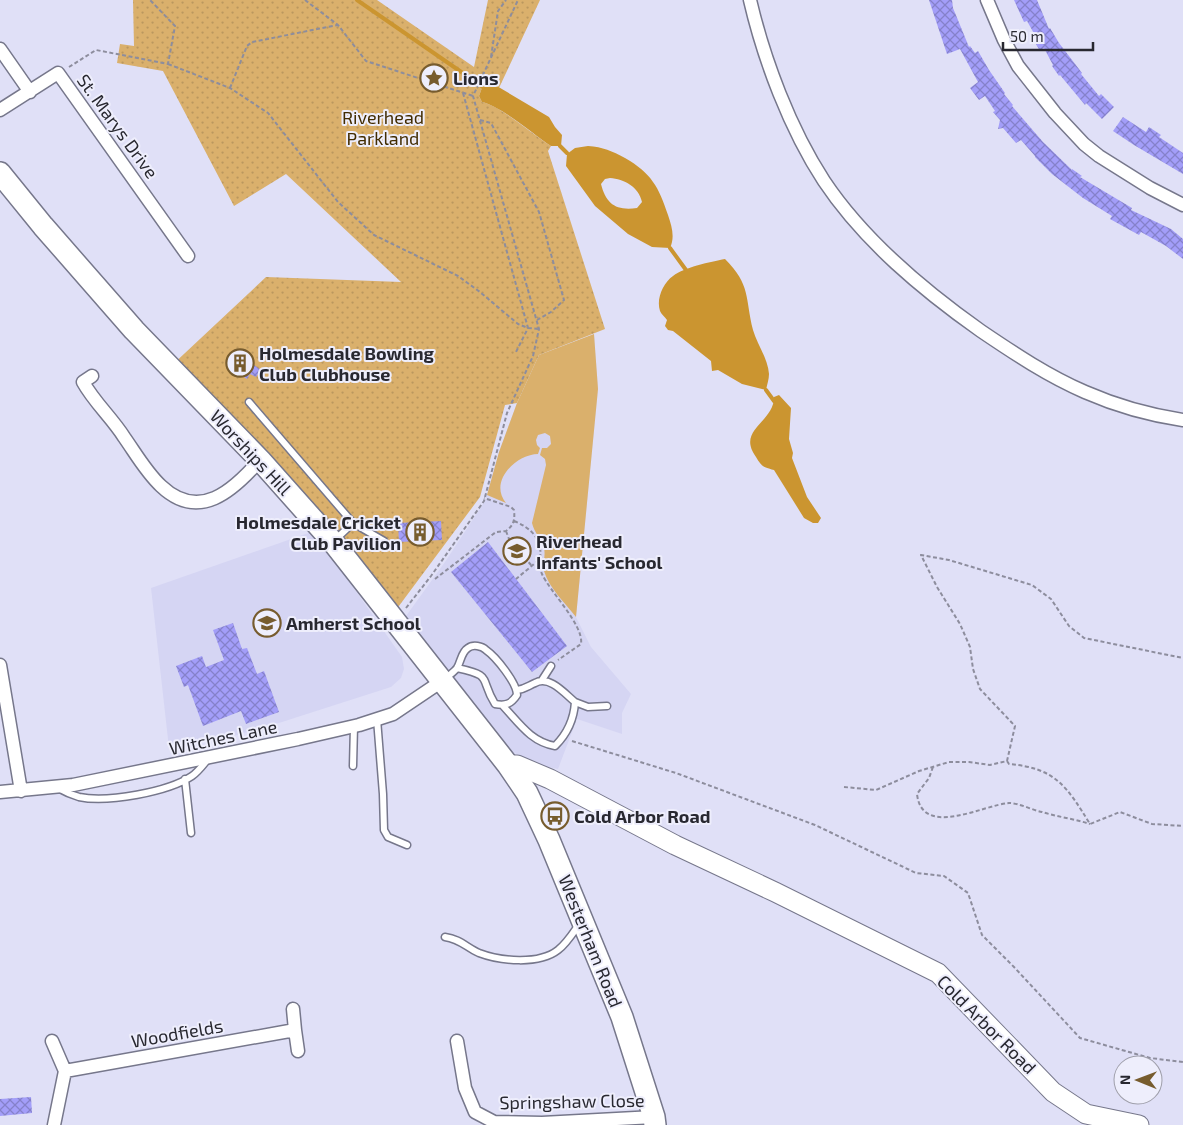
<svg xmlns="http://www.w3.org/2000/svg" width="1183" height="1125" viewBox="0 0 1183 1125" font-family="'Exo 2',sans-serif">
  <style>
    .built { fill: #d5d5f3 }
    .grass { fill: #dab06c }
    .park { fill: url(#park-dots) }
    .water { fill: #cb9530; fill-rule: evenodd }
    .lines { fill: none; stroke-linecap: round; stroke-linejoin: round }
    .stream { stroke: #cb9530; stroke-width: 4 }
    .building { fill: url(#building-cross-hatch) }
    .service-casing { stroke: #76778b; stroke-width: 9 }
    .minor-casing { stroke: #76778b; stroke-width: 15 }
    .secondary-casing { stroke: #76778b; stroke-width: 21 }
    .trunk-casing { stroke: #76778b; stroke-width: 24 }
    .path { stroke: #8d8d9d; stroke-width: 2; stroke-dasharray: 4 2.5; stroke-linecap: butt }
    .service { stroke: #fff; stroke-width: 6 }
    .minor { stroke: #fff; stroke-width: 12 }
    .secondary { stroke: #fff; stroke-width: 19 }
    .trunk { stroke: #fff; stroke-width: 21 }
    .labels { text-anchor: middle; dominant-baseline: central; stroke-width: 4; stroke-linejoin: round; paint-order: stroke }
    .poi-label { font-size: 18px; font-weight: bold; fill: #282830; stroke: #eeeefc; text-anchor: start }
    .park-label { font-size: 18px; fill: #422c01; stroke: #eeeefc }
    .street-label { font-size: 18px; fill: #282830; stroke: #eeeefc }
  </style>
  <defs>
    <pattern id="park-dots" width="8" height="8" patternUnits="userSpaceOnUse" patternTransform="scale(1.25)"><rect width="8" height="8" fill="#dab06c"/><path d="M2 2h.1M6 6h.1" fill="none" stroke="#bb975e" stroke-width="1.8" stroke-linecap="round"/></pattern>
    <pattern id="building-cross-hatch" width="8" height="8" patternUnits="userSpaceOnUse" patternTransform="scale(1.25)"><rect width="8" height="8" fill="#a39ef9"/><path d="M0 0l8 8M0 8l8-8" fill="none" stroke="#8581ca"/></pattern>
  </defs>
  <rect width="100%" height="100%" fill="#e0e0f7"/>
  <path class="built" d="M594 334 598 389 576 617 591 647 631 694 622 713V734L577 719 558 769 533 764 513 752 406 616 445 562 485 501 499 452 517 403Z
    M314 531 402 657 404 669 401 678 391 687 282 722 226 738 169 748 151 588Z"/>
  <path class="grass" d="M594 334 598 389 576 617C565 603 549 588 544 571 542 563 546 557 544 548 541 539 534 532 532 523L546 465 545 459 540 455 542 448H547L551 444 550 436 545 433 538 435 536 440 537 445 540 448 538 454C517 454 488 481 506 503L487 495 499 452 517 403 539 355Z"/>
  <path class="park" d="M133 0H377L474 67 488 0H540L499 88 490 82 483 85 479 96 482 102C501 106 533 135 551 146L548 151 605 329 539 355 517 403 505 405 480 497 390 618 169 368 266 277 401 282 286 174 234 206 163 71 117 63 120 44 134 46Z"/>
  <path class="water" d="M490 82 549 117 555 127 562 135 561 146H551C534 135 501 106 482 102L479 96 483 85Z
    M588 146C603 147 612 151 625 158 651 173 659 187 668 215 672 227 675 237 670 248L652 247 628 234 595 206 566 166 567 154 575 148ZM610 178C624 179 639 187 642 202L637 208C616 211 606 204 601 184L605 179Z
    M725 259C751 285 745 298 753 330 757 344 768 359 769 374 769 379 767 385 766 390L742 384 718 370 712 371 711 361 673 331 668 330 665 326 667 320C665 317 661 314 660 311 656 299 663 283 673 276 685 267 710 262 725 259Z
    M779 395 791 408 789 439 793 453 792 458 807 497 821 518 818 523H813L804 518 774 470C763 467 762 467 756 457 736 429 774 423 774 397Z"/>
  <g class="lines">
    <path class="stream" d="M357 0 483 87
      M560 146 567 153
      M670 248 686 270
      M766 390 774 401"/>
  </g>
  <path class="building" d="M929 0H952L953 8 969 47 970 46 975 53 978 51 989 70 1005 93 1004 94 1013 105 1012 106 1043 142 1072 170V169L1082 176 1080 177 1132 208 1131 210 1171 229 1183 239V259L1166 246 1141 232 1139 235 1110 219 1112 216 1083 198 1052 174 1035 157V156L1021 140 1016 143 1003 128 998 129 1000 120 993 112 995 111 985 96 979 100 970 88 978 82 960 49 947 54Z
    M1014 0H1037L1049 29 1050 28 1059 43 1082 73 1081 74 1099 96 1101 94 1114 107 1102 119 1086 103 1085 105 1060 75 1059 76 1052 66 1053 65 1044 48 1040 51 1033 39 1036 37 1027 21 1024 22Z
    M1123 117 1146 132 1149 127 1161 135 1159 137 1183 153V174L1134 145 1113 131Z
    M236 352 261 370 256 377 250 374 247 379 227 366Z
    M441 521 442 540 399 542 398 523Z
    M488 542 567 646 532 672 451 572Z
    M233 623 242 649 247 648 257 674 264 671 279 712 246 724 241 711 203 726 188 685 184 687 176 666 202 656 206 667 224 660 213 630Z
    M31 1097 32 1113 0 1116V1099Z"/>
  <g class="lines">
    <g class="service-casing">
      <path id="service" d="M249 402 353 523 384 541
        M336 539 353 523
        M445 679C449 675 454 672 457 668 461 662 461 652 468 648 473 644 482 646 486 650 496 657 517 683 517 695 511 704 506 706 495 704 479 678 494 676 457 668
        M542 680 551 666
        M575 702 588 707 607 706
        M503 706C519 723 531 742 555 746 567 734 574 719 575 702 565 694 550 675 535 683 528 686 525 689 517 690
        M377 719 383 794 384 830 388 837 407 845
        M353 766 354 726
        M185 779 191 833
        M58 788C65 792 72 795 79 797 107 803 168 792 192 776 198 772 203 765 208 759
        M445 937C460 939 466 947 479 953 500 961 539 965 558 950 567 943 573 933 580 923"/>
    </g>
    <g class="minor-casing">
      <path id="minor" d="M750 0C764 60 790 129 824 181 864 241 923 290 981 331 1015 354 1048 376 1085 392 1117 406 1149 415 1183 420
        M987 0 1004 40 1018 66 1055 113 1084 144 1099 156 1150 188 1183 205
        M0 49 30 92
        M0 110 58 73 188 256
        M92 376 83 382C94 402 112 418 124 437 136 454 146 472 161 486 199 522 233 491 260 460
        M0 665 21 791
        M0 792 73 785 298 739 359 725 393 714 442 681
        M295 1030 298 1051
        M52 1041 65 1071
        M457 1041 465 1088 475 1112 494 1122 542 1123 654 1117
        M54 1125 65 1071 295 1030 293 1009"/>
    </g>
    <g class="secondary-casing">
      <path id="secondary" d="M508 765H517L550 779 675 845 775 892 938 973 1053 1092 1086 1114 1139 1125"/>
    </g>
    <g class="trunk-casing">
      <path id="trunk" d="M0 173 43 226 134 330 260 460 333 542 508 765 527 793 549 840 622 1017 654 1117 655 1125"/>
    </g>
    <path class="path" d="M305 0 338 25 366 61 473 96
      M491 57 498 11 506 0
      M168 64 230 88 268 113 338 202 374 235 458 276 480 292 518 324 528 328 539 329
      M69 67 96 50 168 64 175 26 150 0
      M230 88 247 46 252 42 338 25
      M463 93 528 328 516 352
      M480 120 491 123 539 212 564 300 551 312 537 320
      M514 521C531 528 543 539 540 559L516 579
      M506 531 509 539 531 565
      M540 559C540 564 540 570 542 574 550 592 584 625 581 644L558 660
      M435 579 492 535 496 532 506 531C514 525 515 520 514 510L511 507 484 498
      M406 608 431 576 484 501 507 413 533 356 539 329 473 96 518 0
      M572 741 676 773 815 825 916 873 944 876 968 893 982 935 1014 967 1080 1038 1150 1058 1183 1062
      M1007 761 1009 764C1056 768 1067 787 1090 824L1120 812 1152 824 1183 826
      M933 767 929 778 917 794C922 839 983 805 1009 803 1019 803 1032 810 1042 812 1058 817 1075 819 1090 824
      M844 787 876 790 919 771 949 762H969L990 765 1007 761 1015 726 980 689 973 669 970 647 960 624 937 587 921 555 949 560 1032 585 1051 599 1069 626 1084 638 1183 658"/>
    <use href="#service" class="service"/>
    <use href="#minor" class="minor"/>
    <use href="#secondary" class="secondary"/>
    <use href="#trunk" class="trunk"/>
  </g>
  <defs>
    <g id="sight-ring" transform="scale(1.4375)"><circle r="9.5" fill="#eeeefc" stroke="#775c2e" stroke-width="1.5"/><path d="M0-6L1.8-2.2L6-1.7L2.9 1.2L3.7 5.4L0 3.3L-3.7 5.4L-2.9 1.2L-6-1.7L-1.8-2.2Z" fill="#775c2e"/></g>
    <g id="building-ring" transform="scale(1.4375)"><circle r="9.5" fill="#eeeefc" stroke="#775c2e" stroke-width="1.5"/><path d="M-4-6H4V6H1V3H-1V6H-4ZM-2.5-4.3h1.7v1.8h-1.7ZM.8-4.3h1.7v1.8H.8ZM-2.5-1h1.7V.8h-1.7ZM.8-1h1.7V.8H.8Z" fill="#775c2e"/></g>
    <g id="school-ring" transform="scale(1.4375)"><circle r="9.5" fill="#eeeefc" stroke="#775c2e" stroke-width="1.5"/><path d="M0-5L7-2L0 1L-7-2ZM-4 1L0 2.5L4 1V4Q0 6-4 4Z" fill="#775c2e"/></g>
    <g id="bus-ring" transform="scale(1.4375)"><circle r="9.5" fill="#eeeefc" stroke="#775c2e" stroke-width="1.5"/><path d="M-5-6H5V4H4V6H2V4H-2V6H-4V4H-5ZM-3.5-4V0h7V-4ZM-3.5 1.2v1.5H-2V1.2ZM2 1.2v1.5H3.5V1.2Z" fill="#775c2e"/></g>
  </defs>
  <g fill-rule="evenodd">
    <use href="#sight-ring" x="434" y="78"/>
    <use href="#building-ring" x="240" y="363"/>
    <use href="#building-ring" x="420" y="532"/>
    <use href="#school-ring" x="517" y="551"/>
    <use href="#school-ring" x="267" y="623"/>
    <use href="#bus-ring" x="555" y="816"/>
  </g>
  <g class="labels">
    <g class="poi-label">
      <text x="453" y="78">Lions</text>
      <text x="259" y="353">Holmesdale Bowling<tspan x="259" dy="21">Club Clubhouse</tspan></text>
      <text x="401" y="522" text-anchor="end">Holmesdale Cricket<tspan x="401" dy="21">Club Pavilion</tspan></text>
      <text x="536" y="541">Riverhead<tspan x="536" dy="21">Infants' School</tspan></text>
      <text x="286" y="623">Amherst School</text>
      <text x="574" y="816">Cold Arbor Road</text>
    </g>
    <g class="park-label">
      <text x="383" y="117">Riverhead<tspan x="383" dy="21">Parkland</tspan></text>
    </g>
    <g class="street-label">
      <text transform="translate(118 126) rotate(54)">St. Marys Drive</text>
      <text transform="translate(251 452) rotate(47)">Worships Hill</text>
      <text transform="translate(223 737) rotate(-12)">Witches Lane</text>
      <text transform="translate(591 941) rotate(68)">Westerham Road</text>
      <text transform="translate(987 1024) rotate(45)">Cold Arbor Road</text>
      <text transform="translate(177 1033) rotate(-10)">Woodfields</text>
      <text transform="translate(572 1101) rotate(-1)">Springshaw Close</text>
    </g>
  </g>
  <g transform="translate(1138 1080) rotate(271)"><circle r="24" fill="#eeeefc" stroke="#9f9faa"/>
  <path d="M0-4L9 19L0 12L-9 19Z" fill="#775c2e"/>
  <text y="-8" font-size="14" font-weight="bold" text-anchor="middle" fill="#282830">N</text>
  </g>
  <path d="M1003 42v8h90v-8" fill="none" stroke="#282830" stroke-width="2.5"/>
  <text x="1010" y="42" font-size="15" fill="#282830" stroke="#eeeefc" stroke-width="4" paint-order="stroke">50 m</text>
</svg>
